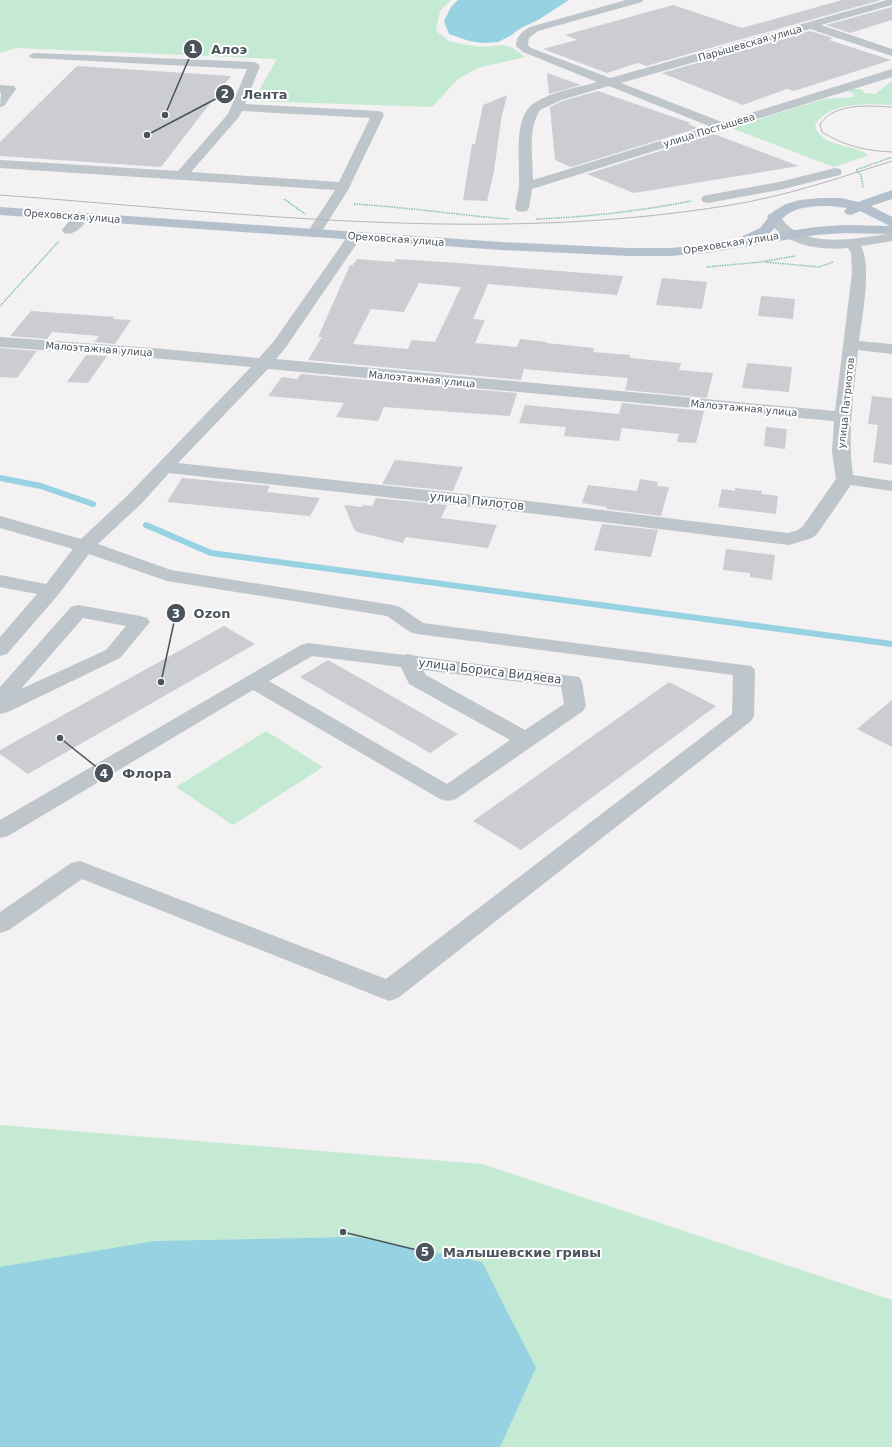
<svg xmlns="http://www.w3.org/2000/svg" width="892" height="1447" viewBox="0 0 892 1447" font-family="'DejaVu Sans',sans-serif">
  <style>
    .green { fill: #c5ead4 }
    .water { fill: #97d2e2 }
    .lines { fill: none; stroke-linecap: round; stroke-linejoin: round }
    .stream { stroke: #97d2e2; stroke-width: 6 }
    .building { fill: #cbcdd2; fill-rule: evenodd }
    .path { stroke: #81c5a4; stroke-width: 1.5; stroke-dasharray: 1.5 1; stroke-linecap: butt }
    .minor { fill: #bec5cb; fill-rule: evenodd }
    .major { fill: #b4c0cc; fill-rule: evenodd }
    .tram { stroke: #b4b6ba; stroke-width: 1 }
    .labels { text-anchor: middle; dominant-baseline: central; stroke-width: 4; stroke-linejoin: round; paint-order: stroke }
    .far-street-label { font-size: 10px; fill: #4b535c; stroke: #fff }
    .street-label { font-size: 12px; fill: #4b535c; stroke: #fff }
    .leader { fill: none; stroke: #4b535c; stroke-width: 1.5 }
    .callout-dot { fill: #4b535c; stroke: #fff; stroke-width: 1.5 }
    .mark-label { font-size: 12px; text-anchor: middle; font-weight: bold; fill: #fff }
    .callout-label { font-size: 13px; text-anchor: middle; font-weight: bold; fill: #4b535c; stroke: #fff; stroke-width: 4; stroke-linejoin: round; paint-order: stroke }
  </style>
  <rect width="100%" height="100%" fill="#f3f1f1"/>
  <path class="green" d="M0 0H451L440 11 436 31 451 42 480 47 505 45 513 48 525 57 478 68 458 79 432 107 253 101 277 59 16 48 0 53Z
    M892 81V105C868 104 830 101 815 125 820 147 851 144 867 154V156L834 167 731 128 824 99 854 97V94L847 91 850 89H861L865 93 875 94Z
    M266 731 323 767 233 825 176 787Z
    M0 1125 482 1164 892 1300V1447H0Z"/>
  <path class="water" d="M458 0H569L538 20 521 28 510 36 498 42 483 43 469 41 449 34 444 21 451 7Z
    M356 1237 482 1262 536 1368 500 1447H0V1267L155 1241Z"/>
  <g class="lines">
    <path class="stream" d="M0 478 41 486 93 504
      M146 525 211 553 892 644"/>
  </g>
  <path class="building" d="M842 0H881L646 66 639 63 634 64 607 73 543 49 577 40 565 35 673 5 742 28Z
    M892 7V20L850 33 826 25Z
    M810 31 833 38 829 40 891 60 794 91 787 89 743 105 662 73Z
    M77 66 231 76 161 167 0 156V142L5 137Z
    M547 73 581 85 549 94Z
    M598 91 691 123 688 124 698 128 571 167 555 160 550 107 562 101Z
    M507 95 501 120 494 171 487 201 463 200 472 144H475L483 105Z
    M714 134 799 166 634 193 587 174Z
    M357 259 394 262 396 259 458 263 623 276 617 295 488 284 473 319 485 320 475 343 517 347 520 339 547 342 546 343 594 348 593 352 630 355V358L681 363 679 370 713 373 707 398 625 390 628 378 591 375 524 369 521 380 308 360 322 337H318L350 265H353ZM419 283 461 287 435 342 412 340 408 349 353 344 371 309 404 312Z
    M662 278 707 282 702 309 656 305Z
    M761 296 795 299 793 319 758 316Z
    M31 311 114 317 113 319 131 320 115 344 94 342 99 336 52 332 47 339 10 336Z
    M0 348 37 351 17 378 0 377Z
    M86 355 107 356 88 383 67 382Z
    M747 363 792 367 789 392 742 388Z
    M301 374 517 393 510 416 384 407 378 421 336 417 344 403 268 396 282 377 297 379Z
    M872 396 892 398V465L873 462 878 425 868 424Z
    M622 403 704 411 696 443 677 442 679 434 622 428 619 441 564 436 566 427 519 423 525 405 619 414Z
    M766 427 787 429 785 449 764 446Z
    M395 460 463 467 453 491 382 484Z
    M182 478 270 486 267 492 320 498 310 516 167 502Z
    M640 479 658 482 657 486 669 487 661 516 606 509 607 507 582 503 588 485 637 491Z
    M735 488 762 491 761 494 778 496 776 514 718 507 722 489 735 491Z
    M376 498 447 505 441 518 497 525 488 548 406 537 403 543 357 532 354 529 344 505 362 507 363 505 372 506Z
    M602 524 658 530 651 557 594 550Z
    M726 549 775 555 772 580 750 577V573L723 570Z
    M224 626 255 644 28 774 0 754V750Z
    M328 660 369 683 458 734 430 753 300 677Z
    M669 682 716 706 521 850 473 821Z
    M892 700V747L857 729Z"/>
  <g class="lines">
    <path class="path" d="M863 187 861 175 856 170 892 157
      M284 199 305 214
      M354 204C406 207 457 215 509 219
      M536 219C588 217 640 211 691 201
      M765 262 819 267 833 262
      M707 267 761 262 795 256
      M0 306 59 241"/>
    <path class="minor" d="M626 0H643L642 2 538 31 529 38 528 45 531 48 610 78 887 0H892V5L821 25 892 49V56L810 29 621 83 722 122 892 69V77L532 189 529 208 527 211 522 212 517 211 515 208C516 200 519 192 519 184 520 162 513 118 533 104 551 91 577 88 597 82L523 52 516 46C516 36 522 32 530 27ZM609 86 709 126 533 180C533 157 527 131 540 110L561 100Z
      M35 53 254 62 258 64 260 66 245 104 378 111 382 112 384 115 348 190 319 236 314 237 309 236 307 233 335 190 0 168V160L178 171 228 114 247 69 31 58 29 56 31 54ZM242 111 370 118 339 182 191 172 238 118Z
      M0 85 14 86 16 89 4 106 0 107 1 93H0Z
      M835 168 840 169 842 172 840 175 779 190 708 203 703 202 701 199 703 196 708 195 779 182Z
      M82 213 87 214 89 217C83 226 75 236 64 233L62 230C67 223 74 215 82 213Z
      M774 213 779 214C781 217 783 221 786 224 812 249 861 238 892 233V241L861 246C872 266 862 318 859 341L892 344V354L858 350C854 392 847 434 853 475L892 481V491L851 485 817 534 812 538 789 545 537 514 169 473 142 503 98 544 171 570 393 605 400 607 423 623 751 666 755 670 754 716 751 721 398 998 389 1001 82 879 9 930 0 933V912L71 863 80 861 386 979 732 714 733 675 417 634 410 632 387 616 167 581 89 554 58 595 7 654 0 656V637L37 594 0 587V575L46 584 73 549 0 528V516L81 539 128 495 251 367 153 358 0 347V337L153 348 259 358 274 341 350 233 355 232 360 233 362 236 286 347 276 359 835 411 852 273 851 253 848 248C819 251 781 245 767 217L769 214ZM268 369 834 421 832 452 836 479 803 526 798 530 788 533 537 502 178 463Z
      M78 605 140 616 147 618 150 622 120 658 8 712 0 714V687L71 607ZM83 618 126 626 106 650 21 689Z
      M308 643 404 655 408 654 416 656 571 676 579 677 582 682 586 706 583 711 456 799 448 801 440 799 253 690 8 836 0 838V820L301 645ZM312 656 401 667 409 684 510 740 447 784 269 681ZM423 670 561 687 564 704 525 730 426 675Z"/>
    <path class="major" d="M892 190V199L871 206 892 217V234L845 233 816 235 706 253 670 256H629L501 250 0 215V207L501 242 629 248H670L706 245 741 239 743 236 760 228 774 211 786 204 800 200 820 198H841L858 202ZM831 206 847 208 844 211 846 214 851 215 860 211 890 226 845 225 816 227 769 234C775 229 778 222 784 217 796 206 815 206 831 206Z"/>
    <path class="tram" d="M892 107C868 106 836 102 820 124L822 132C844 146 867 151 892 152
      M0 195C242 213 489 245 731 205 786 196 839 178 892 161"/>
  </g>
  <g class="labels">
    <g class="far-street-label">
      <text transform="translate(750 43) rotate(-16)">Парышевская улица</text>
      <text transform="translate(709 130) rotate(-17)">улица Постышева</text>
      <text transform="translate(72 216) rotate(4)">Ореховская улица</text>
      <text transform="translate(396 239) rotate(4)">Ореховская улица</text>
      <text transform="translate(731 243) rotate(-9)">Ореховская улица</text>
      <text transform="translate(99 349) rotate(4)">Малоэтажная улица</text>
      <text transform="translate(422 379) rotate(5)">Малоэтажная улица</text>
      <text transform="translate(846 403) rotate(-84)">улица Патриотов</text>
      <text transform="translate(744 408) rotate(5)">Малоэтажная улица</text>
    </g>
    <g class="street-label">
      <text transform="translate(477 501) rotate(6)">улица Пилотов</text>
      <text transform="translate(490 671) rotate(7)">улица Бориса Видяева</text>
    </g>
  </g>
  <path class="leader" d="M165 115L193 49M147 135L225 94M161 682L176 613M60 738L104 773M343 1232L425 1252"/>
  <g class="callout-dot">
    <circle cx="165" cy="115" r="4"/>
    <circle cx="147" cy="135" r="4"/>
    <circle cx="161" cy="682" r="4"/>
    <circle cx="60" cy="738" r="4"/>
    <circle cx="343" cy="1232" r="4"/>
    <circle cx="193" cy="49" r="10"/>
    <circle cx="225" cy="94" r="10"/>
    <circle cx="176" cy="613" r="10"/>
    <circle cx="104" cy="773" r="10"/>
    <circle cx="425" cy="1252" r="10"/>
  </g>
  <g class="mark-label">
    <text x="193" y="53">1</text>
    <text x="225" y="98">2</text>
    <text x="176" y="618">3</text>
    <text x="104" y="778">4</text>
    <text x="425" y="1256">5</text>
  </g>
  <g class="callout-label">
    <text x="229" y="54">Алоэ</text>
    <text x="265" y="99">Лента</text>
    <text x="212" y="618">Ozon</text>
    <text x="147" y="778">Флора</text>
    <text x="522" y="1257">Малышевские гривы</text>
  </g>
</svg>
